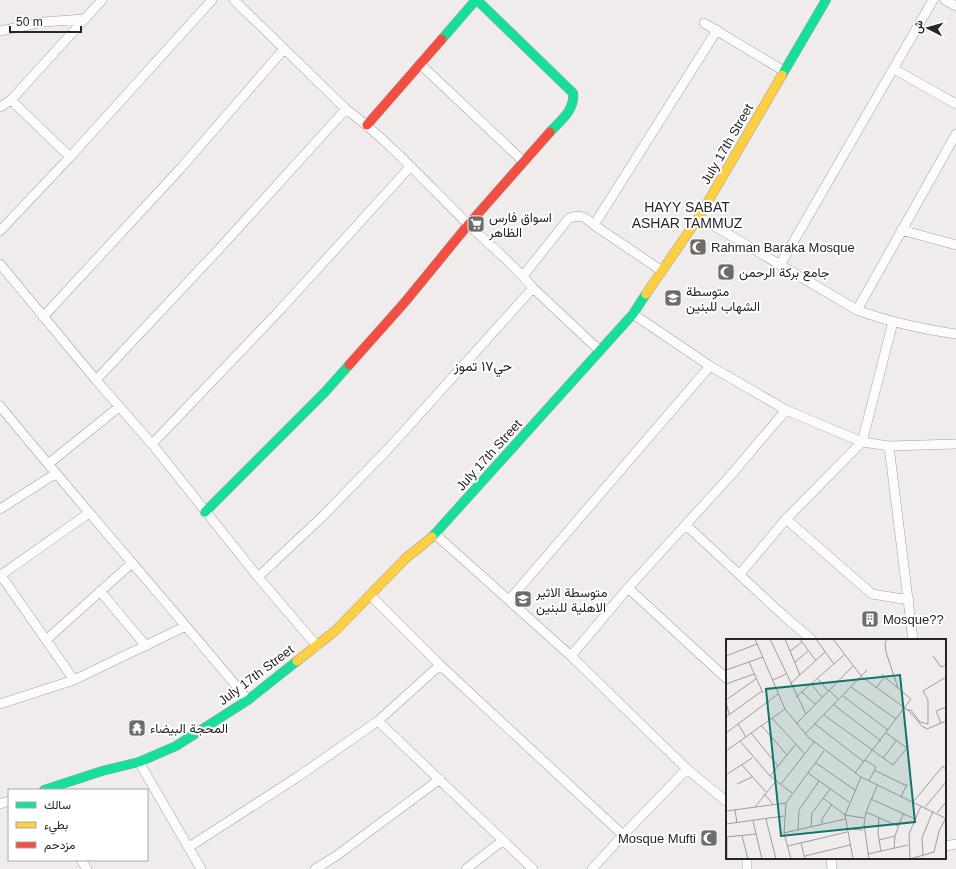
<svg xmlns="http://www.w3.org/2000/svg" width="956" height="869" viewBox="0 0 956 869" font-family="Helvetica,Vazirmatn,sans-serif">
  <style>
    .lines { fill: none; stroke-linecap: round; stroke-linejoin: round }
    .street-casing { stroke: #a4a1a1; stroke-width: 10 }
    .fast-casing { stroke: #a4a1a1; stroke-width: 10 }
    .slow-casing { stroke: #a4a1a1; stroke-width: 10 }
    .jam-casing { stroke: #a4a1a1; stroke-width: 10 }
    .street { stroke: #fdfcfc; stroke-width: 9 }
    .fast { stroke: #16e098; stroke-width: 9 }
    .slow { stroke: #ffcf43; stroke-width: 9 }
    .jam { stroke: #f24e42; stroke-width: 9 }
    .labels { text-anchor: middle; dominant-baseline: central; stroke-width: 4; stroke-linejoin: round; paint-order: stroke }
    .street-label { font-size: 13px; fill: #282525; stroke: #fff }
    .poi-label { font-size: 13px; fill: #282525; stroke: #fff; text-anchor: start }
    .neighbourhood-label { font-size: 14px; fill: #282525; stroke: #fff }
    .inset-road { fill: none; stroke: #a09c9c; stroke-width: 1 }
    .view { fill: #0f766e; fill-opacity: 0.15; stroke: #0f766e; stroke-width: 2 }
    .inset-edge { fill: none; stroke: #282525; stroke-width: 2 }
  </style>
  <rect width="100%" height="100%" fill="#f0ecec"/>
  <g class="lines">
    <g class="street-casing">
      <path id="street" d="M234 0 346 109C391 143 428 185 468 224 489 245 514 264 533 288L600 351
        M945 0 956 6
        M704 23 784 71
        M0 31 43 22 84 19
        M420 64 524 162
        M894 69 956 104
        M11 100 70 157
        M0 107 11 100 102 0
        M699 217 857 310C889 322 922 329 956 334
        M594 225 717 30
        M901 230 956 245
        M0 231 70 157 212 0
        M0 264 96 380 152 444 258 577 317 646
        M780 265 933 0
        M523 276 569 218C582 214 585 217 594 225L662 271
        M857 310 956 134
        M633 314 710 366 786 410 862 442 889 446 956 444
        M43 317 180 169 284 49
        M96 380 220 248 346 109
        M0 406C81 505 166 601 248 700
        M152 444 281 309 410 167
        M889 446 913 640
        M48 464 119 407
        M0 509 55 474
        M786 519 872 594 909 600
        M686 525 783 615 812 640
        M435 534 571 656 687 769 727 802
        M0 574 74 680
        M740 574 786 519 862 442 893 322
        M1 575 89 513
        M258 577 323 516 389 448 533 288
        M628 588 727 679
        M100 591 146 646
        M370 595 440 665 623 835
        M509 600 710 366
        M46 640 132 563
        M571 656 628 588 731 475 786 410
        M0 704 74 680 186 626
        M378 721 533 869
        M139 762 201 869
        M0 804 9 801
        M945 846 956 844
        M189 847 299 776 378 721 440 665
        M747 858V869
        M831 858 832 869
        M81 860 87 869
        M315 869 336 856 440 779
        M466 869 502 841
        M592 869 623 835 687 769"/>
    </g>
    <g class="fast-casing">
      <path id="fast" d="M442 39 474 2H479L573 93C575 110 561 120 550 132
        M782 75 826 0
        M205 512 325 392 349 365
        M432 537 633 314 646 294
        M44 790 102 771 139 762 176 746 248 700 297 661"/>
    </g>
    <g class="slow-casing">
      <path id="slow" d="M646 294 699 217 782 75
        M297 661 335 631 406 558 432 537"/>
    </g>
    <g class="jam-casing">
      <path id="jam" d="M367 125 442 39
        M349 365 405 302 468 225 550 132"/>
    </g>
    <use href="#street" class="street"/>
    <use href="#fast" class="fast"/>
    <use href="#slow" class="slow"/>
    <use href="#jam" class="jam"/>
  </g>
  <defs>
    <g id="supermarket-square" transform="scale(0.9)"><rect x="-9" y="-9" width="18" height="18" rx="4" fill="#6e6b6b" stroke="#fff"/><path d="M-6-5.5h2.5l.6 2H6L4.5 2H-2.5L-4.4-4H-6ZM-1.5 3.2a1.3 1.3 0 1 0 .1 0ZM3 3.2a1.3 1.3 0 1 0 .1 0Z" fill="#fff"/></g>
    <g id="mosque-square" transform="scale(0.9)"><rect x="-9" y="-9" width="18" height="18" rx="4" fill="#6e6b6b" stroke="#fff"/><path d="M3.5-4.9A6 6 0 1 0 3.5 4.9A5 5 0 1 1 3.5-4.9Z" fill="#fff"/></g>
    <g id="school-square" transform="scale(0.9)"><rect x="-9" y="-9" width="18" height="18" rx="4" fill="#6e6b6b" stroke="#fff"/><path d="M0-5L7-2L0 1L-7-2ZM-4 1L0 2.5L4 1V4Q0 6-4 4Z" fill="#fff"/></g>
    <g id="building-square" transform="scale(0.9)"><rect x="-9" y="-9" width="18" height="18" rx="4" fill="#6e6b6b" stroke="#fff"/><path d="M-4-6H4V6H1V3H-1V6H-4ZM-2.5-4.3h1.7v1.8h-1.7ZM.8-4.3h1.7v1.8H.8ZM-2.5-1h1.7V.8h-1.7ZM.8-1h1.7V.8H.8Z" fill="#fff"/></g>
    <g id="temple-square" transform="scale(0.9)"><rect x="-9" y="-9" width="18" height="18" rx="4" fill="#6e6b6b" stroke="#fff"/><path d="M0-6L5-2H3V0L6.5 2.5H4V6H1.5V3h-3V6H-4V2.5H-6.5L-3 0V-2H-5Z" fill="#fff"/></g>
  </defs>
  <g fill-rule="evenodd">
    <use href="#supermarket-square" x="476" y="224"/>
    <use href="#mosque-square" x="698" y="247"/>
    <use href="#mosque-square" x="726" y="272"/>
    <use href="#school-square" x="673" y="298"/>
    <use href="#school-square" x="523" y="599"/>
    <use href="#building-square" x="870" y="619"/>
    <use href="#temple-square" x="137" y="728"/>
    <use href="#mosque-square" x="709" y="838"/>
  </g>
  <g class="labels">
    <g class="street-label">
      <text transform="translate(727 144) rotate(-60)">July 17th Street</text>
      <text transform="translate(489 455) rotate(-48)">July 17th Street</text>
      <text transform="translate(256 675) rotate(-37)">July 17th Street</text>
    </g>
    <g class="poi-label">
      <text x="489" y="217">اسواق فارس<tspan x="489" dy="15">الظاهر</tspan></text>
      <text x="711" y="247">Rahman Baraka Mosque</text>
      <text x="739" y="272">جامع بركة الرحمن</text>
      <text x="686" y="291">متوسطة<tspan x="686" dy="15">الشهاب للبنين</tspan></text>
      <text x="536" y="592">متوسطة الاثير<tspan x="536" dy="15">الاهلية للبنين</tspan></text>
      <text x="883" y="619">Mosque??</text>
      <text x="150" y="728">المحجة البيضاء</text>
      <text x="696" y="838" text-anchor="end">Mosque Mufti</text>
    </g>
    <g class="neighbourhood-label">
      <text x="687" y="207">HAYY SABAT<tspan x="687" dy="16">ASHAR TAMMUZ</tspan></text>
      <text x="483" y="366">حي۱۷ تموز</text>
    </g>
  </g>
  <g transform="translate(726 639)">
    <rect width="220" height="220" fill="#f0ecec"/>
    <path class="inset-road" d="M29 0 59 70 82 98 135 138 219 179M44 0 80 75M59 0 74 36M74 0 90 22M90 0 108 25M107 0 136 38 183 72 196 87 201 90 220 82M162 0 159 3 160 13 172 49M64 12 76 3M0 17 31 5M207 17 215 28 220 26M23 23 37 54M69 23 82 12M0 31 37 18M92 40 102 52M47 41 60 35M0 45 28 35M64 45 99 13M85 45 96 58M125 48 170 80M150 49 158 39M103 51 113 61M76 53 89 65M117 57 162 91M70 58 118 16M0 61 30 40M0 63 3 75M108 66 155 102M180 71H185L194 83 202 85V61L197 52 220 38M98 76 167 126 181 109 160 94M0 78 36 52M46 79 78 114M215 84 210 72 220 68M12 85 20 98M70 85 127 27M89 85 138 123M35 86 61 116M0 94 52 55M25 94 52 127M79 95 141 31M14 102 44 137 66 154M0 112 59 70M157 119 170 102M139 121 150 128 143 142M90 124 129 151M16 126 40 153M148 131 181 147M82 134 123 163M129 134 185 60 155 35M0 136 26 119M44 137 69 106M11 145 26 138M55 145 88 103M38 155 47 165M175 158 181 145M97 159 119 176 138 179M145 160 189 180M187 163 217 127 220 131M29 168 50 142M199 168 220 143M9 171 11 184M0 172 60 164M140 173 172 187M211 174 220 163M153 178 152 195 155 212M40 180 50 220M27 182 36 220M0 185 58 177M96 185V180L106 165M85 188 86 174 104 150M121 190 137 191M72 191 73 171 93 142M58 194 119 180M16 197 22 220M0 198 30 195M1 198V220M153 201 169 197M75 204 79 220M62 207 121 193M168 209 169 197 177 175M142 215 182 206M197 216 196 199 207 172M79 217 124 206M65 220 58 194 60 164 98 112M127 220 119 176 135 138M143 220 138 185 140 173 151 147M184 220 183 195 195 167M184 220 208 213 213 192 220 179"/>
    <path class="view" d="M174 36 189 183 55 197 40 50Z"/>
    <rect width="220" height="220" class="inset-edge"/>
  </g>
  <rect x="8" y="789" width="140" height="72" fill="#ffffff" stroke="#a9a8a8"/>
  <rect x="16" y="802" width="20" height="6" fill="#16e098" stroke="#a9a8a8"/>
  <text x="44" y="809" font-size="12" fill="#282525">سالك</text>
  <rect x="16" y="822" width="20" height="6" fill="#ffcf43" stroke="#a9a8a8"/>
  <text x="44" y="829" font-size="12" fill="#282525">بطيء</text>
  <rect x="16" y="842" width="20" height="6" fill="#f24e42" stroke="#a9a8a8"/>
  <text x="44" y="849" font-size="12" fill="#282525">مزدحم</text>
  <g transform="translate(928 28) rotate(276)" stroke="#ffffff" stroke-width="3" paint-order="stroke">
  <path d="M0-3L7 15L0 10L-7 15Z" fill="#282525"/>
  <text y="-6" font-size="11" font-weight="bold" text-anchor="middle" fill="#282525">ش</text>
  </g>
  <path d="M10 26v6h71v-6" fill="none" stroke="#282525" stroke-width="2"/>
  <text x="16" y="26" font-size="12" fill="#282525" stroke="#ffffff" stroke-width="3" paint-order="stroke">50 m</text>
</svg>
